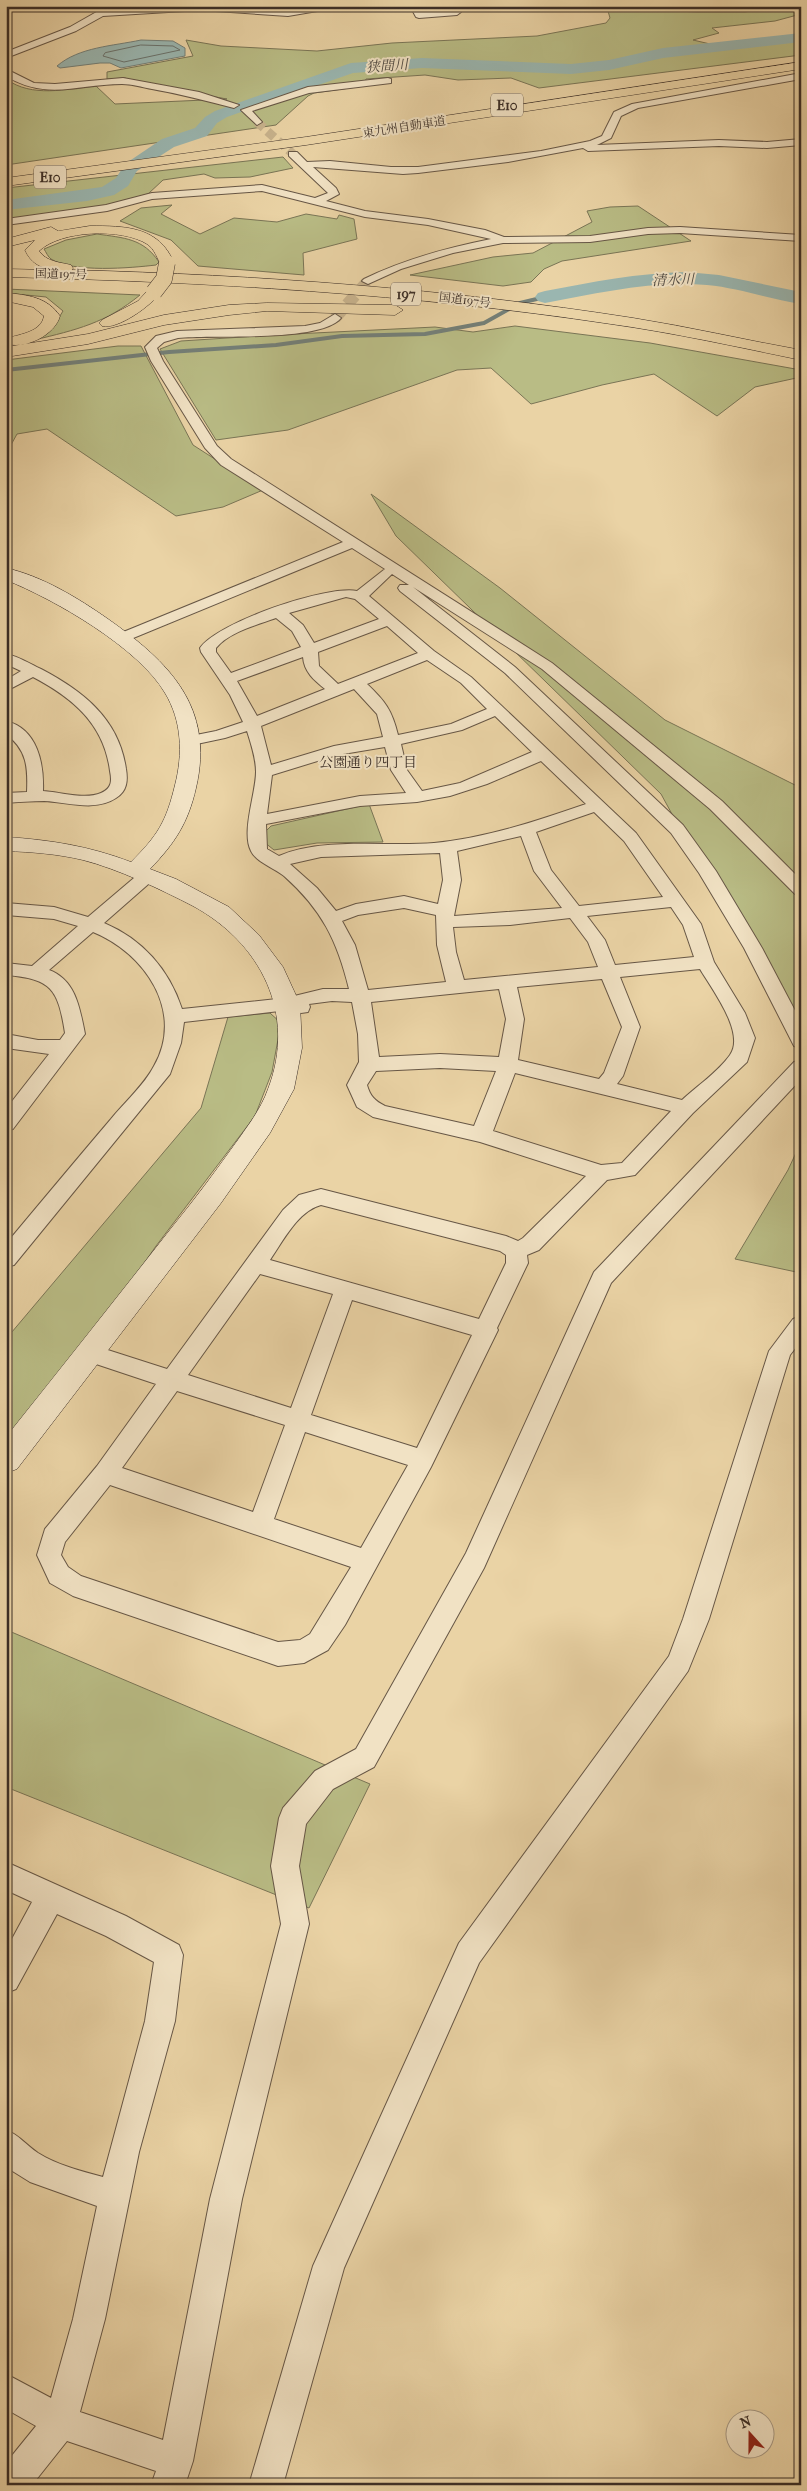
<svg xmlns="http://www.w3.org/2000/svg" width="807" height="2491" viewBox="0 0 807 2491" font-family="'IM FELL French Canon','Noto Serif JP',serif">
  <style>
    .green { fill: #b9bc85; stroke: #7a7556 }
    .water { fill: #9ab6b0; stroke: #748079 }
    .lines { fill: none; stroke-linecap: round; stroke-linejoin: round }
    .shore { stroke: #6a726c; stroke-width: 1 }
    .stream { stroke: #748079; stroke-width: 4 }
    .river { fill: #9ab6b0; fill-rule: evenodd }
    .street-tunnel-far1 { stroke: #c7b28c; stroke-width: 9; stroke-dasharray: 9 5; stroke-linecap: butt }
    .street-tunnel { stroke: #c7b28c; stroke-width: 12; stroke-dasharray: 12 6; stroke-linecap: butt }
    .street-casing { stroke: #675746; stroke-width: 2 }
    .secondary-casing { stroke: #3b2e27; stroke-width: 1 }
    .highway-casing { stroke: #3b2e27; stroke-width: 1 }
    .street { fill: #f1e2c4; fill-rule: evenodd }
    .secondary { fill: #f1e2c4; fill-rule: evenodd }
    .highway { fill: #ead3a5; fill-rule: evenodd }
    .highway-bridge-casing { stroke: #3b2e27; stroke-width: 17; stroke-linecap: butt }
    .highway-bridge { stroke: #ead3a5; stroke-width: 16 }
    .labels { text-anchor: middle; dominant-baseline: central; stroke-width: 4; stroke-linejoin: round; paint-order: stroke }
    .far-street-label { font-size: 12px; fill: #3b2e27; stroke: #f1e2c4 }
    .far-water-label { font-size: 14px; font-style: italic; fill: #4e4942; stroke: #f1e2c4 }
    .shield { fill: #f1e2c4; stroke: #726456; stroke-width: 1 }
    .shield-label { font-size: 14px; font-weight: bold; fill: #3b2e27 }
    .far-neighbourhood-label { font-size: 14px; fill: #3b2e27; stroke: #f1e2c4 }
  </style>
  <rect width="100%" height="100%" fill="#ead3a5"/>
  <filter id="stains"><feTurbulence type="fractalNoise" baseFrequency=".004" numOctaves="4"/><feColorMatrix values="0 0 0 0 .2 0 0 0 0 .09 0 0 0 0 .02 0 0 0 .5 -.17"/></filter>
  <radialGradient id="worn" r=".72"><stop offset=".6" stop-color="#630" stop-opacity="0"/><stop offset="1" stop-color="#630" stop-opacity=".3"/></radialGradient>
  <path class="green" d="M599 6H640L657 10 697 12H745L783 6H801V14L775 21 712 28 719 33 693 40 723 47 801 40V55L539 88 511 78 458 80 425 75 366 79 364 86 314 93 308 96 276 125 6 165V79C32 98 66 89 96 86L115 104 227 99 143 84 125 78 107 79V72L193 56 186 40 221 46 317 51 392 43 537 36 606 23 610 18 608 11Z
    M283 157 293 168 250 177 215 178 204 174 163 180 148 194 95 208 6 219V188Z
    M172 205 161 214 200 234 234 218 277 222 306 214 337 219 339 215 354 219 357 239 303 253 304 275 198 266 171 240 120 221 141 208Z
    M638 206 691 241 562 261 544 269 531 282 503 286 410 275 493 257 533 253 592 222 587 211 610 207Z
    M97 234C124 238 143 238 159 262L156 265C131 268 73 273 51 259 48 257 46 252 44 249L66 240Z
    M6 289 140 295C106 323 76 330 34 340L55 324 63 311 46 297 6 293Z
    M515 326 650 343 801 370V377L755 387 717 416 654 374 602 385 531 404 491 368 457 370 288 430 216 440 160 349 181 341 274 335 435 327 473 332Z
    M118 346H141L193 445 263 490 223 507 176 516 47 429 17 434 6 454V360Z
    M371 494 500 588 665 720 801 788V1050L661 794 396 536Z
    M369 804 383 842 317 843 274 850 264 842V833L271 826Z
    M270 1013 281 1023 272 1072 255 1116 156 1246 6 1462V1339L201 1108 228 1017Z
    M801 1142V1273L735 1259 788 1170Z
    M6 1625 9 1631 370 1784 309 1908 6 1787Z"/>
  <path class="water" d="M141 40 173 41 185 48V56L121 68 110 63H100L60 68 57 66C79 47 113 46 141 40Z"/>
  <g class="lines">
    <path class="shore" d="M141 45 173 46 180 50 124 62 103 56 105 53Z"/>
    <path class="stream" d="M6 370 169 352 276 345 342 336 425 334 484 323 520 303 545 297"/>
    <path class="river" d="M801 33V42L663 58 609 70 571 74 422 68 353 73 227 117 217 123 207 136 174 147 137 171 128 186 114 195 87 201 6 210V200L102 187 116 178 125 164 162 139 195 128 205 117 215 111 351 63 422 58 571 64 609 60 663 48Z
      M686 272 719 275 801 292V304C769 299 739 288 707 285 653 280 598 293 545 303L538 301 535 297 538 293 545 291C592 282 638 273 686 272Z"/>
    <path class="street-tunnel-far1" d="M257 122 293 154"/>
    <path class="street-tunnel" d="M335 318 368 281"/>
    <g class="street-casing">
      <path id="street" d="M107 6H118L113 10 219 6 288 10 321 6H347L288 16 201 10 103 16 76 31 6 58V52L70 27Z
        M410 6H418L422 12 457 9 461 12 457 15 419 18 416 17Z
        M6 69 34 83 55 84 123 78 199 92 239 105 234 108C207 101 180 94 152 89 142 87 131 84 122 84 79 84 46 101 6 76Z
        M801 73V79L638 108 621 116 611 138 597 145 719 140 767 142 801 139V145L767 148 719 146 588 151 583 148 508 162 418 173 403 174 313 167 336 188 339 194 326 201 365 211 428 219 485 230 504 237 590 236 648 228 680 227 801 235V241L680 233 648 234 590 242 503 243 453 253 401 269 368 284 362 281 364 279C405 259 446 248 491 239L428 225 365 217 262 191 152 199 107 211 6 225V219L106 205 152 193 262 185 315 198 328 193 289 156V152H297L307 162 330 161 391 167H418L541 151 590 141 602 136 614 112 632 104Z
        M388 78 391 79V83L309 93 252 111 262 122 257 125 241 110 308 87Z
        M335 314 341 318C320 343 212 334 178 338L164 342 157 348 163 361 217 446 231 459 552 663 722 801 801 880V896L795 894 710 809 542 669 413 587 515 667 683 825 716 871 762 948 801 1022V1048L794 1046 744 948 699 873 671 833 505 673 400 591 398 588 400 585H409L392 574 369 596 434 651 471 677 636 833 701 924 714 962 745 1013 755 1038 747 1062 693 1113 635 1175 607 1180 539 1250 527 1255 528 1263 497 1328 498 1330 431 1467 345 1625 328 1650 304 1663 278 1666 73 1596 50 1583 37 1555 45 1529 97 1466 156 1384 81 1359 78 1353 81 1347 89 1344 167 1369 283 1210 299 1195 321 1189 506 1236 518 1241 523 1238 586 1176 480 1142 373 1117 357 1107 347 1085 359 1062 358 1034 352 1002 332 1001 309 1004 310 1007 308 1012 301 1013 288 1010 184 1022 181 1043 170 1074 14 1265 6 1267V1244C41 1202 76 1160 111 1119 124 1103 145 1084 154 1066 185 1012 145 953 93 932L49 970C76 980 80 1009 85 1034L13 1129 6 1131V1109L49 1054 6 1048V1034L38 1040H60L65 1033C58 989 52 979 6 975V963L32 966 78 926 54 919 6 915V903L54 907 88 917 141 872H153L156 876 153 880 104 923C142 939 169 969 182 1009L286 998 323 989H349C337 940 322 910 284 876 274 868 256 862 251 851 241 832 256 793 256 772 256 758 251 744 247 731L225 738 192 745 184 740 186 737 216 731 243 722 230 695 201 652 200 648C218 622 327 585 357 591L385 569 352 548 126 641H116L114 638 116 635 343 542 221 465 205 448 151 361 145 347 156 336 177 331 305 326 320 323ZM346 597 355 599 379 619 314 643 303 625 289 613ZM276 618 292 631 301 647 231 673 216 652V648C229 632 257 625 276 618ZM387 626 418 653 338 684 319 666 318 652ZM303 657C304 672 314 680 325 689L257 716 237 681ZM427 660 461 683 487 709 451 724 398 735C392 710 385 701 367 684ZM354 689 377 714 383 737 334 746 271 765 261 726ZM495 716 532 752 460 783 422 791 407 770 401 744 462 730ZM385 747 391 770 406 793 360 796 267 814 272 775 337 755ZM541 761 586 804C537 821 486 838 434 843 387 847 322 837 279 856L267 849 266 824 360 806 417 802 450 796 487 784ZM594 812 624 841 663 897 579 906 551 870 536 832ZM521 836 534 871 562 908 454 916 461 880 457 851ZM440 853 443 880 438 904 404 896 356 904 336 911 317 888 290 864 321 857ZM671 907 683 925 694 957 615 965 605 940 587 916ZM404 908 436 915 437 945 446 982 368 990 355 945 342 921 358 915ZM570 918 588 942 598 967 464 980 456 952 453 927 510 925ZM700 969C711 988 746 1033 730 1055 718 1072 697 1086 682 1100L617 1084 623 1076 640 1027 620 977ZM602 979 622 1027 604 1073 599 1079 518 1060 524 1019 517 987ZM499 989 506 1019 499 1057 440 1054 379 1057 371 1002ZM440 1068 496 1071 474 1126 385 1106C375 1101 370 1096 367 1085L376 1071ZM515 1073 671 1111 622 1163 601 1165 493 1131ZM321 1205 500 1251 506 1255V1263L479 1319 270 1260C283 1241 298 1211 321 1205ZM260 1274 333 1294 291 1408 188 1375ZM352 1300 472 1335 417 1448 311 1415ZM177 1391 285 1425 253 1512 122 1468ZM305 1432 408 1465 361 1548 274 1519ZM110 1485 351 1567 310 1634 300 1640 278 1642 81 1576 68 1567 61 1555 65 1542Z
        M6 654C18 656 30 664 41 669 83 691 119 719 126 769 128 781 127 791 116 798 95 812 67 802 44 801 32 801 19 802 6 803V793L27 792C28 767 27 750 6 734V721C38 729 44 764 43 791 60 792 85 800 101 793 112 788 112 781 110 771 104 724 73 698 33 677L6 691V680L21 671 6 664Z
        M801 1060V1079L611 1283 484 1568 374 1767 333 1789 306 1824 299 1866 309 1924 242 2199 193 2461 185 2485H151L156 2471 67 2441 32 2485H6V2463L36 2426 6 2409V2374L51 2398 73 2319 97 2206 30 2182 6 2167V2130C19 2135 26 2145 38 2153 57 2165 81 2171 103 2177L145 2021 154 1962 106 1936 57 1914 16 1989 6 1993V1950L32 1902 6 1890V1862L126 1916 179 1945 183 1955 175 2021 139 2152 105 2319 80 2412 163 2440 210 2199 281 1924 271 1866 279 1818 283 1808 315 1771 356 1749 466 1553 594 1272 794 1062Z
        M801 1316V1341L790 1355 709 1619 688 1671 479 1963 344 2268 283 2485H249L313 2266 459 1943 669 1656 683 1619 769 1351 793 1319Z"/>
    </g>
    <g class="secondary-casing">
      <path id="secondary" d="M6 568C42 576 78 598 108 619 169 662 215 707 196 788 188 823 175 843 150 869L176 879 229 907 259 935 283 967 300 1004 302 1048 294 1089 270 1133 221 1203 17 1469 6 1473V1437C62 1367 118 1296 173 1226 195 1199 215 1172 235 1144 247 1127 261 1109 268 1089 297 1014 261 943 193 906 160 889 118 869 83 860 58 854 32 852 6 851V837C51 840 89 846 131 862 158 835 166 822 175 785 183 754 182 721 165 693 139 648 54 599 6 580Z"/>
    </g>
    <g class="highway-casing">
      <path id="highway" d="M801 62V69L306 145 6 186V178L306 137Z
        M90 226C125 226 159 226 174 263L167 267 162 266C157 259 155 249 147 244 122 228 61 230 39 251 47 262 59 262 71 265L73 268 72 270C259 275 448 289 633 318 690 327 745 340 801 350V360C738 347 675 333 611 324 411 294 209 282 6 277V269L53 270C39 267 31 263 25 250L35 240 6 247V239L51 227 58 231Z
        M154 288 161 292C152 305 118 330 102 326L99 323 102 320 138 301 149 289Z
        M6 293C28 295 47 297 60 316 55 335 26 349 8 344V338C21 334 41 332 44 316L33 307 6 301Z
        M267 303 395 305 403 310 395 315 267 311 229 315 164 325 88 344 6 357V347L88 334 164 315 229 305Z"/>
    </g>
    <use href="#street" class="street"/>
    <use href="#secondary" class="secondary"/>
    <use href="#highway" class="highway"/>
    <g class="highway-bridge-casing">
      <path id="highway-bridge" d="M154 292 164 279 167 263"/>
    </g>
    <use href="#highway-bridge" class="highway-bridge"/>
  </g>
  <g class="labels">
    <g class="far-street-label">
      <text transform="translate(404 127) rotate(-9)">東九州自動車道</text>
      <text transform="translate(61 274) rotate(1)">国道197号</text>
      <text transform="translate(465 300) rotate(7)">国道197号</text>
    </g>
    <g class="far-water-label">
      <text transform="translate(387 66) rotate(-4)">狭間川</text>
      <text transform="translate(673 280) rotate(-2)">清水川</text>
    </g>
    <g class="shield">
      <rect x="491" y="93.5" width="32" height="23" rx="4"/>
      <rect x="34" y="165.5" width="32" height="23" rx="4"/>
      <rect x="391" y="282.5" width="30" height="23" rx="4"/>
    </g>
    <g class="shield-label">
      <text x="507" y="105">E10</text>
      <text x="50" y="177">E10</text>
      <text x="406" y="294">197</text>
    </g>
    <g class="far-neighbourhood-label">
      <text x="368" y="762">公園通り四丁目</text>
    </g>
  </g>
  <rect width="807" height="2491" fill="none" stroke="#ead3a5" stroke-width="25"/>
  <rect x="8" y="8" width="792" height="2476" fill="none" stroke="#3b2e27" stroke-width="2.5"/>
  <rect x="12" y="12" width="782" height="2466" fill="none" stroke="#3b2e27"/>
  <g transform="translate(750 2434) rotate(339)"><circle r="24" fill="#f1e2c4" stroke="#a89a85"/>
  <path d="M0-4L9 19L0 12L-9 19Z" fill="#8f2418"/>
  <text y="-8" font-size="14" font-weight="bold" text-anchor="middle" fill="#3b2e27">N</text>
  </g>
  <rect width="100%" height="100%" filter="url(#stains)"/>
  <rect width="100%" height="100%" fill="url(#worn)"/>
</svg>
